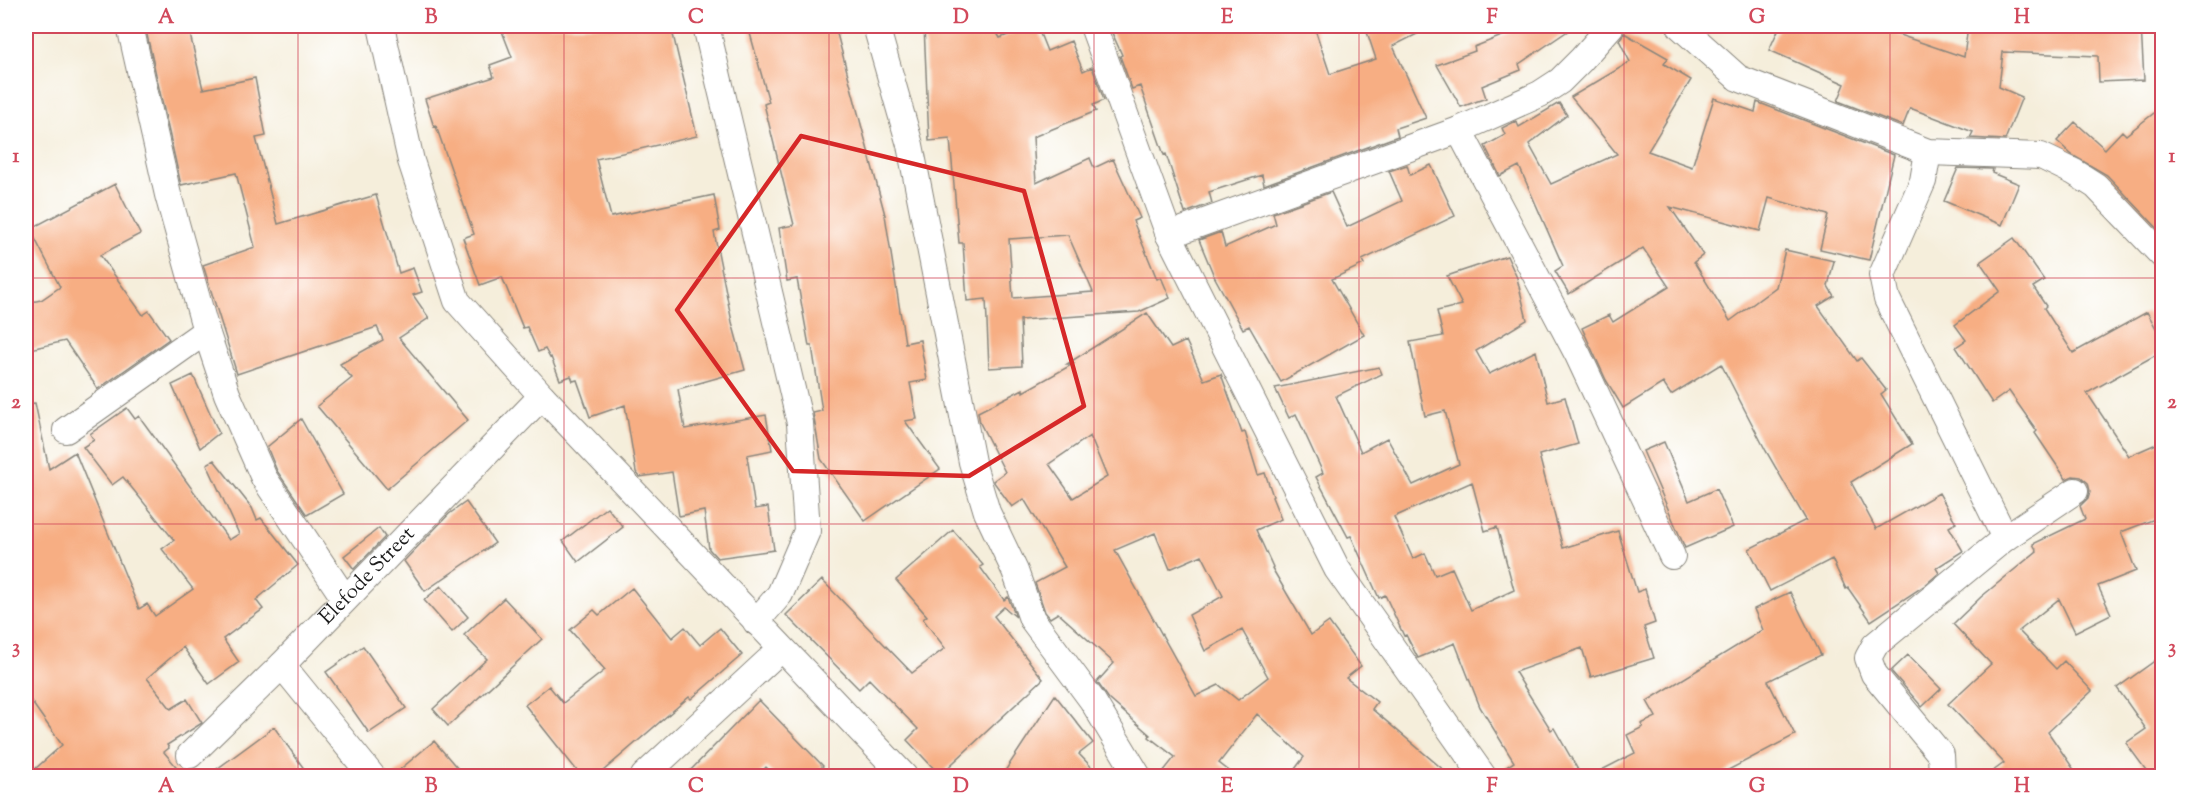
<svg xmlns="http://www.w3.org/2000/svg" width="2188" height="802" viewBox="0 0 2188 802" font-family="'Sorts Mill Goudy',serif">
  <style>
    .building { fill: #f7ae83; fill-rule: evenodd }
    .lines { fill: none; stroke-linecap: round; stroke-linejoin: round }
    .street-casing { stroke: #88857c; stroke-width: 28 }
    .street { stroke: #fff; stroke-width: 26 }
    .marked { fill: none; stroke: #d62828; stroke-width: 4.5; stroke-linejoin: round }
    .grid { fill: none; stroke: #d1495b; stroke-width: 1.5; stroke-opacity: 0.55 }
    .labels { text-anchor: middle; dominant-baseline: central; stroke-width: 5; stroke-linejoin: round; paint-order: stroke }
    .street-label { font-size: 21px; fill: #1c1c1c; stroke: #fff }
    .neatline { fill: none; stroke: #d1495b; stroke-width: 2 }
    .grid-label { font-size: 20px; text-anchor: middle; font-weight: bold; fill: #d1495b }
  </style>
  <rect width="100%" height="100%" fill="#fff"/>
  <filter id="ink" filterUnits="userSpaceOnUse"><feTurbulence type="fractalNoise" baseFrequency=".0167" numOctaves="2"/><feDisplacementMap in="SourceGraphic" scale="12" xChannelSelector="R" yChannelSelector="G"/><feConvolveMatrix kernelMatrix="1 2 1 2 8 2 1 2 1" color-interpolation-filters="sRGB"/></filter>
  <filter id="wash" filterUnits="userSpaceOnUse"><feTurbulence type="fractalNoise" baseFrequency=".008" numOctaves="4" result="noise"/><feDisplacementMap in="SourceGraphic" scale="24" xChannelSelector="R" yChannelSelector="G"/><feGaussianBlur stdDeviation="1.35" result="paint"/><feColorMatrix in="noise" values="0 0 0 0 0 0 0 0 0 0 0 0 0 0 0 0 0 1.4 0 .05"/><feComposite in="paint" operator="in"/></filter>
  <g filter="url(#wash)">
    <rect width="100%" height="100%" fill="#f5eedb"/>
    <g id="blocks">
      <path class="building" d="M145 26H188L203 89 255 78 266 136 256 138 278 224 376 195 399 273 413 268 422 292 413 295 429 318 399 338 468 420 387 489 317 406 352 378 340 364 383 340 377 327 237 374 203 265 255 247 236 173 181 185Z
        M500 26H671L697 136 596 159 611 217 714 195 720 230 714 232 732 322 745 370 678 389 685 429 766 415 772 450 747 455 755 509 768 507 774 550 717 558 709 549 704 511 679 516 672 472 640 477 636 472 625 405 590 417 577 380 573 381 571 376 560 380 551 357 550 358 545 349 538 352 527 327 523 328 502 277 480 285 463 238 474 234 436 126 434 127 425 99 494 77 490 65 512 57Z
        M748 26H835L885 215 905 343 920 340 927 380 910 383 917 419 905 421 940 469 865 521 821 459 813 413 822 411 812 346H809L797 279 787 281 779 228 794 225 764 104 769 102Z
        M924 26H993L1000 38 1031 26H1037L1047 51 1071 41 1083 71 1092 67 1104 100 1093 105 1096 111 1033 137 1036 183 1090 158 1094 168 1113 159 1140 218 1133 221 1157 279 1161 277 1170 298 1139 312 1020 320 1022 366 989 368 986 299 967 301 963 243H959L950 139 929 141ZM1068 235 1093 292 1013 298 1009 239Z
        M1109 26H1314L1330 74 1376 59 1365 26H1433L1393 46 1426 118 1396 128 1398 136 1264 185 1262 175 1209 192 1212 203 1185 213 1166 154 1164 155 1140 86 1132 89 1120 56 1122 55Z
        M1527 26H1575L1519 64 1521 70 1482 86 1486 98 1461 107 1437 65 1475 51 1474 47Z
        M1780 26H1873L1964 57 1968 26H2141L2144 80 2099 82 2098 56 2003 52 1999 87 2022 97 2005 140 1970 138 1973 132 1910 108 1903 126 1838 101 1845 84 1769 50Z
        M1624 33 1668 58 1664 64 1691 80 1648 151 1692 167 1714 98 1755 112 1757 102 1894 155 1869 260 1820 249 1828 215 1769 198 1760 231 1670 207 1703 255 1694 262 1730 321 1776 287 1785 250 1834 261 1828 286 1834 296 1818 306 1857 361 1861 358 1886 390 1881 394 1912 444 1851 482 1876 529 1939 493 1956 523 1949 527 1963 551 1936 568 1939 573 1924 586 1871 621 1848 588 1846 589 1832 559 1770 591 1749 549 1806 520 1766 451 1721 364 1671 395 1663 383 1623 408 1606 380 1582 328 1609 315 1613 322 1669 287 1643 248 1569 294 1555 271 1563 266 1519 166 1500 176 1485 146 1505 135 1502 128 1516 121 1519 127 1559 103 1567 115 1529 144 1551 184 1617 154 1571 97 1630 62 1619 40Z
        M2163 106V234L2107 175 2072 155 2057 141 2075 122 2105 149 2122 131 2126 135Z
        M1407 165 1410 175 1431 165 1455 216 1362 260 1364 264 1332 279 1364 335 1281 382 1249 326 1243 329 1214 276 1199 240 1221 232 1225 247 1276 224 1273 213 1331 192 1347 227 1402 201 1389 171Z
        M1958 168 1993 169 1992 173 2019 184 2002 225 1944 201Z
        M115 184 140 234 100 255 143 315 149 311 169 339 98 389 65 341 26 350V303L41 300 60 287 30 229Z
        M2014 238 2044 280 2033 287 2046 306 2044 308 2073 353 2147 312 2163 341V351L2087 393 2129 456 2163 441V516L2121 532 2136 571 2098 586 2111 614 2075 632 2059 599 2019 631 2056 669 2064 661 2092 691 2048 732 2079 777H1985L2004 763 1948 704 1991 664 1953 624 1981 597 2037 551 2033 544 2085 519 2080 506 2088 498 2090 491 2088 483 2081 477 2073 476 2066 479 2035 433 2037 431 2009 391 1992 403 1956 347 1966 340 1955 325 2000 291 1980 262Z
        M1507 256 1517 278 1527 320 1476 351 1489 374 1536 351 1548 402 1565 397 1578 444 1539 455 1563 548 1618 531 1637 592 1645 589 1655 623 1644 627 1654 658 1591 677 1582 648 1515 672 1551 730 1554 728 1582 777H1498L1497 773 1514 762 1480 707 1455 643 1418 658 1406 635 1404 636 1385 595 1379 598 1351 536 1348 537 1316 477 1323 473 1296 414 1289 418 1275 388 1379 367 1382 374 1336 396 1361 452 1387 438 1413 485 1459 464 1445 411 1425 416 1410 342 1443 336 1437 311 1462 305 1447 276ZM1472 482 1485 531 1497 527 1514 590 1471 610 1452 568 1435 575 1425 553 1413 559 1394 517Z
        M1147 313 1171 348 1186 341 1204 380 1221 374 1242 433 1245 432 1258 475 1265 473 1273 496 1272 497 1281 519 1256 530 1273 567 1272 568 1311 635 1329 622 1361 666 1346 678 1377 702 1372 709 1452 777H1289L1304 757 1257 714 1219 763 1237 777H1159L1175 757 1149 737 1150 735 1109 699 1097 682 1114 663 1058 613 1050 618 1045 612 1035 583 1065 567 1024 499 1012 507 993 481 1005 472 980 423 978 412 1023 389V392L1073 364H1067ZM1090 436 1107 477 1073 498 1049 464ZM1155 533 1170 569 1202 555 1223 596 1189 615 1205 651 1242 630 1268 677 1238 700 1219 685 1196 696 1115 550Z
        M193 375 219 433 200 448 172 385Z
        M35 403 49 469 75 452 139 609 147 604 155 616 193 589 162 549 174 540 123 477 112 485 83 447 94 440 90 434 127 408 135 419 139 416 229 540 239 534 207 464 214 460 252 508 257 520 261 518 298 565 256 600 263 609 223 639 239 662 209 684 183 647 147 678 171 709 187 699 202 723 167 745 169 748 164 752 185 777H26L62 745 26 694V404Z
        M301 419 343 494 307 515 277 471 267 447Z
        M1664 442 1689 501 1716 489 1733 527 1685 548 1643 451Z
        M466 502 495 543 425 591 404 561 449 514Z
        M607 507 623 527 578 562 563 541Z
        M379 528 385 537 354 569 344 556Z
        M953 530 983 565 980 567 1004 600 1008 597 1016 617 1004 607 994 616 1043 679 940 775 907 740 918 729 869 679 859 689 786 615 822 580 912 673 945 648 923 619 927 616 896 580Z
        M441 586 468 617 452 632 424 600Z
        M632 588 672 638 685 627 700 645 720 628 742 655 691 699 689 697 596 777H582L525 705 549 686 563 703 605 670 570 630 594 610 599 615Z
        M1790 592 1821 655 1768 681 1795 735 1715 777H1588L1635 753 1627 735 1643 727 1641 724 1656 717 1647 701 1763 630 1754 609Z
        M504 598 542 639 448 726 433 709 487 659 464 635Z
        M363 646 406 708 369 733 326 672Z
        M1908 655 1941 689 1922 707 1891 671Z
        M2163 655V777H2151L2126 743 2146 729 2117 688Z
        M1055 695 1093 743 1079 754 1101 777H1001Z
        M759 700 823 766 812 777H776L766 767 757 777H684Z
        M274 727 310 777H206Z
        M434 741 465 777H391Z"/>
    </g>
  </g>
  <g filter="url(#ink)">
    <use href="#blocks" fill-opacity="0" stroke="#88857c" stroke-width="1.5"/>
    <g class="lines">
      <g class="street-casing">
        <g id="street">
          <path d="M130 26 168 195 206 331 227 394 264 478 345 599"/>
          <path d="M381 26 411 161 457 301 542 396 904 776"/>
          <path d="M706 26 800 423 807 531 780 594 756 622"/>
          <path d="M876 26 910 145 972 462 987 512 1015 571 1032 619 1092 700 1138 776"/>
          <path d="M1093 26 1169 235 1337 569 1483 776"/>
          <path d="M1680 26 1738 78 1928 152 2041 156 2074 172 2096 186 2162 255"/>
          <path d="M1459 130 1578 355 1672 556"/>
          <path d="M1928 152 1923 181 1882 275 1887 299 2005 538"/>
          <path d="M1169 235 1459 130 1540 94 1560 81 1581 60 1611 26"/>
          <path d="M66 430 206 331"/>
          <path d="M282 665 372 776"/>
          <path id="s1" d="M190 755 282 665 542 396"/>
          <path d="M644 776 781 649"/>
          <path d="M1942 776 1941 755 1874 674 1868 658 1875 645 2005 538 2075 491"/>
        </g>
      </g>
      <use href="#street" class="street"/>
    </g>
  </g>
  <path class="marked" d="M801 136 1024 191 1084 406 969 476 793 471 677 310Z"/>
  <path class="grid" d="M298 26V776M564 26V776M829 26V776M1094 26V776M1359 26V776M1624 26V776M1890 26V776M26 278H2162M26 524H2162"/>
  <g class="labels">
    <g class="street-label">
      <text stroke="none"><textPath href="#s1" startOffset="252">Elefode Street</textPath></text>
    </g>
  </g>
  <rect width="2188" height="802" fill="none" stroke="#fff" stroke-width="66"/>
  <rect x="33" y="33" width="2122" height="736" class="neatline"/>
  <g class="grid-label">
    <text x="166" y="23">A</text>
    <text x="431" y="23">B</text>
    <text x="696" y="23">C</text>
    <text x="961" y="23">D</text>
    <text x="1227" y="23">E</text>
    <text x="1492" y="23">F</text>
    <text x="1757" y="23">G</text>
    <text x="2022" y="23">H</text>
    <text x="16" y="162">1</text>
    <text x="2172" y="162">1</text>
    <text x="16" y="408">2</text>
    <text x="2172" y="408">2</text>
    <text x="16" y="653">3</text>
    <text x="2172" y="653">3</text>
    <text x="166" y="792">A</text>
    <text x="431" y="792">B</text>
    <text x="696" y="792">C</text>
    <text x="961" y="792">D</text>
    <text x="1227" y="792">E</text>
    <text x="1492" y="792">F</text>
    <text x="1757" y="792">G</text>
    <text x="2022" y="792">H</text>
  </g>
</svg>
